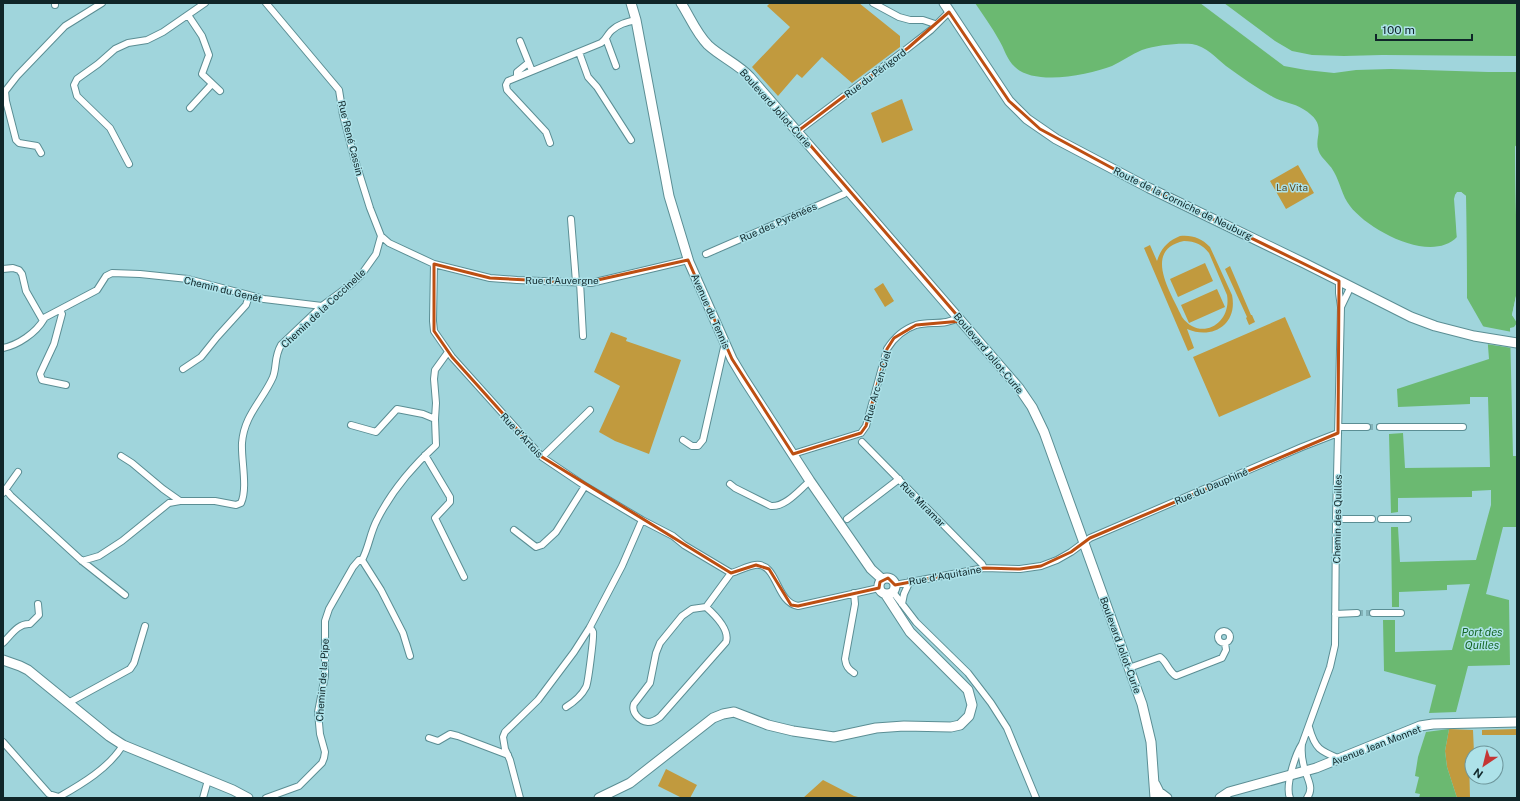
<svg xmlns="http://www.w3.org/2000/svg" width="1520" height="801" viewBox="0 0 1520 801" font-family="'Public Sans',sans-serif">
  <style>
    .green { fill: #c19a3e; fill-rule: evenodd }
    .water { fill: #6bb971 }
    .pier { fill: #a0d5dc }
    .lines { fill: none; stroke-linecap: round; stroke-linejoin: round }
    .street-tunnel { stroke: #83b2b8; stroke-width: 6; stroke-dasharray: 6 3; stroke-linecap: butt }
    .street-casing { stroke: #5b8e94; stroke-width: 8 }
    .secondary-casing { stroke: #5b8e94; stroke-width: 11 }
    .street { stroke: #fff; stroke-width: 6 }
    .secondary { stroke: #fff; stroke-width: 9 }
    .marked { fill: none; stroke: #bd4f12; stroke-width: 3; stroke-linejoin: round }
    .labels { text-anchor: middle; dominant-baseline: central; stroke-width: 3; stroke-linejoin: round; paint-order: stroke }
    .street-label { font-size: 10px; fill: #102629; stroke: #ade2e9 }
    .park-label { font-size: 10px; fill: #554319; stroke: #ade2e9 }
    .water-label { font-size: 11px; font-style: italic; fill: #156724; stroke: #ade2e9 }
  </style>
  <rect width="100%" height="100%" fill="#a0d5dc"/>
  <path class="green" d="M770 3H859L900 36V47L852 83 822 57 802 78 797 74 778 96 752 67 790 27 767 6Z
    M902 99 913 130 882 143 871 113Z
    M1298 165 1314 193 1286 209 1270 181Z
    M1180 236C1193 235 1201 238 1210 247L1232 295C1238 324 1213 340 1187 329L1194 348 1188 351 1144 248 1150 245 1157 261C1161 248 1168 241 1180 236ZM1184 241C1195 241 1203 245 1209 253L1227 295C1232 324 1200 342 1182 317 1171 293 1142 250 1184 241Z
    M1205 263 1213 281 1178 297 1170 279Z
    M1230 266 1251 315H1252L1255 322 1249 325 1246 318 1247 317 1225 269Z
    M883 283 894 301 885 307 874 289Z
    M1217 289 1225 307 1189 323 1181 305Z
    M1285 317 1311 377 1219 417 1193 357Z
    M611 332 627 338 626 341 681 360 649 454 615 441 599 432 620 386 594 372Z
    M1449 729 1473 730 1474 753H1472V755L1469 756 1470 798H1457L1447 767 1445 751Z
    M1517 729V735H1482V730Z
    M666 769 697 785 690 798H682L658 786Z
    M823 780 854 796 862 798H803Z"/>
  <path class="water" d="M975 3H1517V144L1515 147 1517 282 1516 296 1512 315 1517 323 1514 327 1510 328 1513 456H1517V527H1503L1486 594 1509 600 1510 665 1468 666 1456 712 1429 713 1436 685 1384 671 1383 620H1395V652L1452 650 1470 584 1447 585V590L1399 592V607H1392L1391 527H1398L1400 562 1476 560 1491 505V490L1472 491V497L1398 498V512L1391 513 1389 434 1403 433 1405 468 1490 467 1488 397H1470V404L1398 407 1397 389 1489 359 1487 333 1467 298 1466 196 1461 192 1455 195 1457 237C1431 264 1368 230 1350 206 1342 196 1340 182 1334 172 1331 166 1326 162 1322 157 1308 139 1333 127 1303 109 1294 103 1282 102 1273 97 1257 88 1241 77 1226 66 1216 58 1206 46 1192 44 1177 43 1157 45 1142 50 1132 54 1122 61 1112 66 1088 75 1035 86 1015 67 1007 60 1004 48 999 40 992 27 983 15 975 3Z
    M1449 729 1445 751 1447 767 1457 798H1419L1420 794 1415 793 1419 777 1415 776 1418 757 1426 732Z"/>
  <path class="pier" d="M1200 3H1224L1275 41 1292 51 1312 55 1344 56 1382 55 1517 56V72H1488L1391 69 1356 70 1334 73 1306 70 1284 66Z
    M1517 144V302L1514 314 1517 318V321L1512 315 1516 296 1517 282 1515 147Z
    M1457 192H1461L1466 196 1467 298 1465 295 1464 197 1461 194H1458L1456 199 1459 237 1457 240 1454 199 1455 195Z
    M1481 326 1512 332V348L1486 344V334Z"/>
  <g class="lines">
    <path class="street-tunnel" d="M1367 427H1380
      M1357 613H1373"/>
    <g class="street-casing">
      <path id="street" d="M266 3 339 90 343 115 354 157 370 208 381 236 389 243 434 264 490 278 517 280 591 283 688 260
        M873 3 899 17 910 20H923L935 24
        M55 5V3
        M188 15 202 36 209 55 202 74 220 91
        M606 39 616 66
        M520 41 532 71
        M579 52 588 77 597 87 631 140
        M517 77V72L528 63
        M5 91 6 101 16 140 19 143 37 146 41 153
        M3 94 17 76 65 26 102 3
        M190 108 212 84
        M798 131 908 48 931 30 949 12
        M550 143 546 132 507 90 506 85 508 81 601 43C606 40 607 35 611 31 618 24 627 22 636 20
        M129 164 110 128 77 96 74 85 77 79 98 64 115 49 128 43 147 40 163 32 205 3
        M571 219 576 282
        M706 254 844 194 849 190
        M434 264 433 321 434 331 452 357 542 457 585 486 642 520 673 536 684 545 731 573
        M3 269 13 268 19 270 22 274 26 291 42 319 97 290 106 276 112 273 140 274 188 279 264 299 322 306
        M1339 281V293L1341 307 1351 286
        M580 282 583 336
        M60 310 62 314 54 344 40 374 42 380 66 385
        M3 348C18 345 36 333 44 319
        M183 369 201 357 217 337 246 305 249 296
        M351 425 376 432 397 409 423 414 435 419
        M1339 427H1367
        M1380 427H1463
        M683 440 692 446H698L703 440 725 343
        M862 442 982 564 984 568
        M793 454 861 433 866 426 887 349C894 338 904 329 916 325 930 321 946 326 959 317
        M425 455 450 497V502L435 518 464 577
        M121 456 132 463 163 489 180 501H215L236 505 241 503C248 488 241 460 242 443 244 415 263 400 273 377 277 366 274 357 281 345L322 306 349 286 361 275 376 254 381 236
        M542 457 590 410
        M730 484 735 488 771 506C786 507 799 490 810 481
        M6 490 11 496 82 561 125 595
        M3 493 18 472
        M847 519 899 479
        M1336 519H1372
        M1381 519H1408
        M514 530 536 547 542 545 556 532 585 486
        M362 560 381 590 403 633 410 656
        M82 561 99 556 122 541 169 503 180 501
        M731 573C739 571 747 566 755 565 778 562 775 602 798 606L879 588
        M895 585 984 568 1020 569 1041 566 1057 560 1071 552 1090 538 1302 447 1338 433
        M893 592 916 622 968 673 991 703 1007 728 1036 798
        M902 604 904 594 910 581
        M706 607C715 615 730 630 726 642L660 717C656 720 653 722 648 722 639 721 631 712 634 704L650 683 656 653 660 643 682 616 692 609 706 607 731 573
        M1373 613H1401
        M1335 614 1357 613
        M1218 637a6 6 0 1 1 12 0a6 6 0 1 1-12 0Z
        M3 643C11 635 18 623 30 624L39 615 38 604
        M1129 668 1160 657C1167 662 1168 671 1176 676L1222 658 1226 650 1225 643
        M854 673C848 669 846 666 845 659L855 604 854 593
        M68 703 130 669 134 663 145 626
        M566 707C574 702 582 695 586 687 588 684 594 636 593 632 592 630 591 629 590 627
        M1309 727C1315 749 1320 751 1340 759
        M429 738 438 741 450 734 458 736 508 755
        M3 742 49 794 59 797C82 784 109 768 123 745
        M1302 744 1330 667 1335 645 1336 519 1341 307
        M203 798 208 780
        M266 798 299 786 322 763 324 758 325 752 320 734 318 712 325 676V621L329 609 353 567 359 560H362C369 547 370 533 377 520 391 492 413 466 436 445L435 419 436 403 434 379 435 370 448 352
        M520 798 510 760 505 749 503 737 505 732 538 700 574 652 590 627 622 566 642 520
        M1290 798C1285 786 1295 755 1302 744 1301 753 1302 761 1305 770 1308 781 1314 788 1307 798"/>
    </g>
    <g class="secondary-casing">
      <path id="secondary" d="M631 3 636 20 669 196 689 262 732 359 744 379 810 481 871 569 882 579
        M681 3C690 17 696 33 708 45 721 57 738 64 750 77L1019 388 1032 407 1044 432 1142 704 1151 742 1155 798
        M944 3 1009 101 1027 119 1056 139 1149 188 1304 263 1411 317 1435 326 1474 336 1517 343
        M879 586a8 8 0 1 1 16 0a8 8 0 1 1-16 0Z
        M3 660 20 666 28 670 109 736 123 745 233 790 248 798
        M1155 784 1159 792 1167 798
        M599 798 630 783 713 718 723 714 734 712 768 725 793 731 834 737 876 728 904 726 951 727 960 725 969 716 972 705 968 690 910 632 886 595
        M1220 798 1229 792 1316 768 1420 726 1433 724 1517 722"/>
    </g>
    <use href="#street" class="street"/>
    <use href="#secondary" class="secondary"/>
  </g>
  <path class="marked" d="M949 12 1009 101 1040 129 1149 188 1339 281 1338 433 1090 538 1071 552 1041 566 1020 569 984 568 895 585 888 578 880 582 879 588 798 606 791 605 769 569 756 565 731 573 542 457 452 357 434 331V264L490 278 584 283 688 260 732 359 793 454 861 433 866 426 887 349 894 338 916 325 962 321 798 131 908 48Z"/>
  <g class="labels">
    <g class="street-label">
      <text transform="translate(875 73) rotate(-37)">Rue du Périgord</text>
      <text transform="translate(776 108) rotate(48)">Boulevard Joliot-Curie</text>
      <text transform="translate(351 138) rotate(76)">Rue René Cassin</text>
      <text transform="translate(1183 203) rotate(26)">Route de la Corniche de Neuburg</text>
      <text transform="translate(778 222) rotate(-24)">Rue des Pyrénées</text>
      <text x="562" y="280">Rue d'Auvergne</text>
      <text transform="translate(223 289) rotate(14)">Chemin du Genêt</text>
      <text transform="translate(323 308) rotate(-43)">Chemin de la Coccinelle</text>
      <text transform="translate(711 311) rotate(66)">Avenue du Tennis</text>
      <text transform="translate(989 353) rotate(50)">Boulevard Joliot-Curie</text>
      <text transform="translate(877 386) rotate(-74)">Rue Arc-en-Ciel</text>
      <text transform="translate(522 435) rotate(47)">Rue d'Artois</text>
      <text transform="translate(1211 486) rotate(-23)">Rue du Dauphiné</text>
      <text transform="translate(923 504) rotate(45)">Rue Miramar</text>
      <text transform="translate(1337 519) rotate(-89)">Chemin des Quilles</text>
      <text transform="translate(945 575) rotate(-10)">Rue d'Aquitaine</text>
      <text transform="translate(1121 645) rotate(70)">Boulevard Joliot-Curie</text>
      <text transform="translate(322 680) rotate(-86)">Chemin de la Pipe</text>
      <text transform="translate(1376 745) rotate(-21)">Avenue Jean Monnet</text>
    </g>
    <g class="park-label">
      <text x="1292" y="187">La Vita</text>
    </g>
    <g class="water-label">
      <text x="1482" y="632">Port des<tspan x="1482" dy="13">Quilles</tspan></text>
    </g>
  </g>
  <rect width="1520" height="801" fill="none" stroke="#102629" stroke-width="8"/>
  <g transform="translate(1484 765) rotate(215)"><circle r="19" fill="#ade2e9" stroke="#6e979c"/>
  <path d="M0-3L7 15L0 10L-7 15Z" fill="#c53634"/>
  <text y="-6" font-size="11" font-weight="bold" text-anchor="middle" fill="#102629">N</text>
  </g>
  <path d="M1376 34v6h96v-6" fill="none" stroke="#102629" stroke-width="2"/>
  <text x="1382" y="34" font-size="12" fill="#102629" stroke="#ade2e9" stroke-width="3" paint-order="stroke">100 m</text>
</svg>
